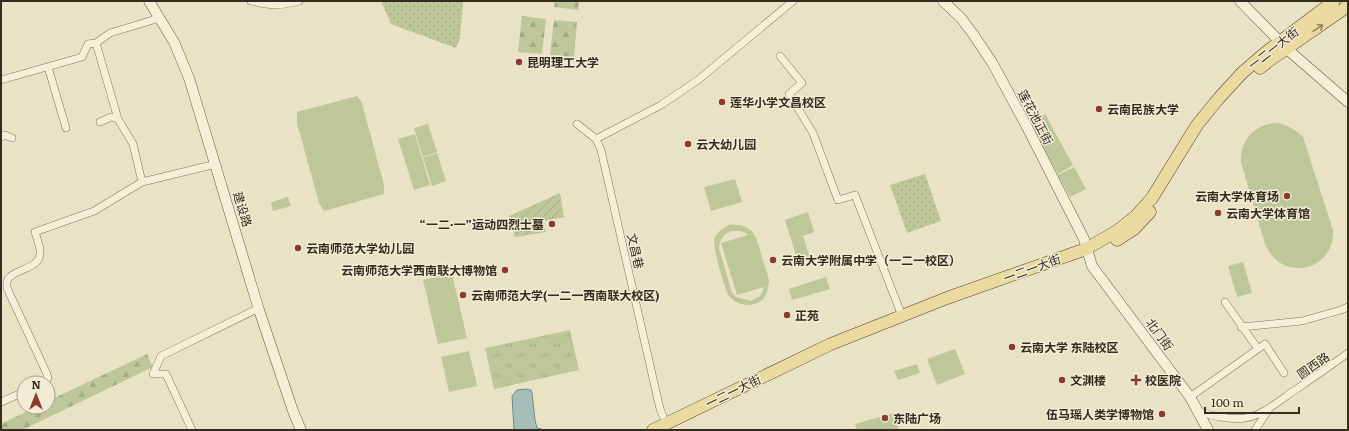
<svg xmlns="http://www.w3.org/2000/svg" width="1349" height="431" viewBox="0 0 1349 431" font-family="Literata,'Noto Sans SC',serif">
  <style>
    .grass { fill: url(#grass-tufts) }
    .forest { fill: url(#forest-firs) }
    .park { fill: url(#park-dots) }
    .garden { fill: url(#garden-furrows) }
    .pitch { fill: #bec79a; fill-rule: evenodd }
    .water { fill: #a6beb9; stroke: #6e8b86 }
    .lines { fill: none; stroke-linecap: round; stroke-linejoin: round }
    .street-casing { stroke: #83755d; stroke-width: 8 }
    .secondary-casing { stroke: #655640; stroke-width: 11 }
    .primary-casing { stroke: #514330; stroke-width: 13 }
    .street { stroke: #f5efd7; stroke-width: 7 }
    .secondary { stroke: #f5efd7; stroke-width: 10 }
    .primary { stroke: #eadaa0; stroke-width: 12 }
    .oneway { stroke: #908360 }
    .poi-dot { fill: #8d3a32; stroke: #f2ecd4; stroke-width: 1.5 }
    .labels { text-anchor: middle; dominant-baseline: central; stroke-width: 3; stroke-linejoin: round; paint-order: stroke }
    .street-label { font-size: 12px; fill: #352c1f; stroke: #f2ecd4 }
    .poi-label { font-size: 12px; font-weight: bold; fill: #352c1f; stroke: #f2ecd4; text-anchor: start }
  </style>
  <defs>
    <pattern id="grass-tufts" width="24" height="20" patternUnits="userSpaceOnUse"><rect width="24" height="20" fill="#bec79a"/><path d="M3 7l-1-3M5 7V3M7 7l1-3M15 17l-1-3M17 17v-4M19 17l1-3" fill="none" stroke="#a4ab84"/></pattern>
    <pattern id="forest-firs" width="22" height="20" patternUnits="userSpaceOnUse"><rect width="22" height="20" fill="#bec79a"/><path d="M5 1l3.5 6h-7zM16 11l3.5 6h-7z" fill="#a4ab84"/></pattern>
    <pattern id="park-dots" width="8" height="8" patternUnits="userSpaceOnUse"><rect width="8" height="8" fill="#bec79a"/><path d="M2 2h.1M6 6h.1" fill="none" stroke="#a4ab84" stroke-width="1.8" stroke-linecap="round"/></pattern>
    <pattern id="garden-furrows" width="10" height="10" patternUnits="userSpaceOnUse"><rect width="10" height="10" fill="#bec79a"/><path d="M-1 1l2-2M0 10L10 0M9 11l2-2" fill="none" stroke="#a4ab84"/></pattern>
  </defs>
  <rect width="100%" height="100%" fill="#eae2c5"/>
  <path class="grass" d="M570 330 579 370 494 389 485 348Z"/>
  <path class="forest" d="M555 1H579L578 10 554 7Z
    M522 16 546 19 542 54 518 52Z
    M554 20 577 22 574 57 550 55Z
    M147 354 153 367 22 430H1V424L36 407H48V401Z"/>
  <path class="park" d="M381 1H463L460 38 456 48 391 24Z
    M925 174 941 221 907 233 890 185Z"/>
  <path class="garden" d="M560 193 564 217 544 221 546 232 515 237 509 216Z"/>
  <path class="pitch" d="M357 96 362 103 384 185V194L324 211 319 203 297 123V112Z
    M1045 114 1073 165 1058 174 1029 122Z
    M1279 123C1289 126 1296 130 1303 137L1333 230C1335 272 1281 283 1265 244L1241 162C1240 139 1256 123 1279 123Z
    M428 124 437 152 423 157 414 128Z
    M415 134 430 185 414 190 398 139Z
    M437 153 446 181 432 186 423 158Z
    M1074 167 1086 189 1070 197 1058 175Z
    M735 179 742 202 711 211 704 187Z
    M288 197 291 206 273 211 271 202Z
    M808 212 814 232 803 236 810 258 798 262 785 220Z
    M729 225C742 224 750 227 756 237L769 280C768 287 768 293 764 298 753 310 736 305 728 295 724 283 711 247 715 237 718 231 724 228 729 225ZM731 231C737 231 743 230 748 235L721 243 737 295 764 287 760 296 751 301 736 297 732 293 719 248C720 239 723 235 731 231Z
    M1243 262 1252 293 1237 297 1228 266Z
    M452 274 467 338 438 344 423 280Z
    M826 277 830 289 792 300 789 289Z
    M955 349 965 374 937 385 927 359Z
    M469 351 477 386 449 392 441 357Z
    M917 364 920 373 898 380 894 371Z
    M894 413 899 430H857L855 424Z"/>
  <path class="water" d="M526 389 531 390 532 393 535 420 537 428 545 430H514L512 396 517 390Z"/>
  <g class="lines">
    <g class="street-casing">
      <path id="street" d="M251 1C270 6 280 6 299 1
        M96 43 118 119
        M780 56 802 83 789 94 813 133 838 200 855 195 902 316
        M48 67 66 128
        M1 80 82 57 88 44 96 43 110 33 153 20 159 17
        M100 122 111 117 118 119 133 144 142 182
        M577 124 596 139 601 150 660 409 663 416
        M1 137 5 135 12 138
        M596 139 661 105 698 80 793 1
        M1225 302 1258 349
        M1241 327 1302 321 1341 310 1348 307
        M44 383 46 382 48 378 47 374 7 288C7 285 6 282 8 279 14 269 39 269 40 254 41 248 37 239 35 232L94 211 142 182 216 164
        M1190 397 1265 344 1284 373
        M1 402 24 392
        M1199 412C1214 416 1230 420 1245 418 1264 415 1280 400 1295 390 1313 378 1330 366 1348 353
        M192 430 166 374H153L161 356 259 308
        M1255 430 1269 409"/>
    </g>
    <g class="secondary-casing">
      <path id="secondary" d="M149 1 174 42 189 78 259 310 293 411 301 430
        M943 1 961 18 973 34 993 64 1026 125 1084 239 1092 266 1190 397 1208 430
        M1240 1 1287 49 1348 102"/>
    </g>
    <g class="primary-casing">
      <path id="primary" d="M1260 68 1270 60 1348 6
        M1117 240 1134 229 1150 212
        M653 430 831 344 947 298 1086 249 1117 231 1136 216 1152 198 1197 125 1219 98 1242 73 1265 53 1334 1"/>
    </g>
    <use href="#street" class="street"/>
    <use href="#secondary" class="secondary"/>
    <use href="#primary" class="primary"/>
  </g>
  <defs><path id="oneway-shaft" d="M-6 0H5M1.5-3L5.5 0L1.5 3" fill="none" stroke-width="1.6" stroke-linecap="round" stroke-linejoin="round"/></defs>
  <use class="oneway" href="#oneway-shaft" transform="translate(1318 28) rotate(-34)"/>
  <g class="poi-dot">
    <circle cx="519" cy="62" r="4"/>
    <circle cx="722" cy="102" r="4"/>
    <circle cx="1099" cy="109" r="4"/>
    <circle cx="688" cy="144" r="4"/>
    <circle cx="1287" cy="196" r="4"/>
    <circle cx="1218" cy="213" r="4"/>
    <circle cx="552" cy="224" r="4"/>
    <circle cx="298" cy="248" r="4"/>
    <circle cx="773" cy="260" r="4"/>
    <circle cx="505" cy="270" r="4"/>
    <circle cx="463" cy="295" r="4"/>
    <circle cx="787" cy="315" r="4"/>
    <circle cx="1012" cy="347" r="4"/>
    <circle cx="1062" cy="380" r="4"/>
    <path d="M1134 374h4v4h4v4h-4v4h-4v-4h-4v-4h4z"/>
    <circle cx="1162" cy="414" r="4"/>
    <circle cx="885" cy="418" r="4"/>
  </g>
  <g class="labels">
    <g class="street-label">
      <text transform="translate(1273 48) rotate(-38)">一二一大街</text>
      <text transform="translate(1036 117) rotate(62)">莲花池正街</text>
      <text transform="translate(243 209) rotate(73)">建设路</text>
      <text transform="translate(636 251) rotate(77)">文昌巷</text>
      <text transform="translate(1032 268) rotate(-20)">一二一大街</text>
      <text transform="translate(1160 334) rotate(54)">北门街</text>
      <text transform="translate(1313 365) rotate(-35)">圆西路</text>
      <text transform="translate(733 391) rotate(-26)">一二一大街</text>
    </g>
    <g class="poi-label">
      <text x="527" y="62">昆明理工大学</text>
      <text x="730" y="102">莲华小学文昌校区</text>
      <text x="1107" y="109">云南民族大学</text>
      <text x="696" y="144">云大幼儿园</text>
      <text x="1279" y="196" text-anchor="end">云南大学体育场</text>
      <text x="1226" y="213">云南大学体育馆</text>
      <text x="544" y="224" text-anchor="end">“一二·一”运动四烈士墓</text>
      <text x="306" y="248">云南师范大学幼儿园</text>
      <text x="781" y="260">云南大学附属中学（一二一校区）</text>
      <text x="497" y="270" text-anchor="end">云南师范大学西南联大博物馆</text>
      <text x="471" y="295">云南师范大学(一二一西南联大校区)</text>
      <text x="795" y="315">正苑</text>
      <text x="1020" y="347">云南大学 东陆校区</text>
      <text x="1070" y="380">文渊楼</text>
      <text x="1145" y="380">校医院</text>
      <text x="1154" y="414" text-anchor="end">伍马瑶人类学博物馆</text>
      <text x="893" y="418">东陆广场</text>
    </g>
  </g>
  <rect width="1349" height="431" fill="none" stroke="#352c1f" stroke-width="4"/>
  <g transform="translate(36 395)"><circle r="19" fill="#f2ecd4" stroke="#a69f8c"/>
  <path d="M0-3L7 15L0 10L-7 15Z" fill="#8d3a32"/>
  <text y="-6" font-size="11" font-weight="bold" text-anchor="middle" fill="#352c1f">N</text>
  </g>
  <path d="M1205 407v6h94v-6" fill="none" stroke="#352c1f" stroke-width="2"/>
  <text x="1211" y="407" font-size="12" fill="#352c1f" stroke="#f2ecd4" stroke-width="3" paint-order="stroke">100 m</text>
</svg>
